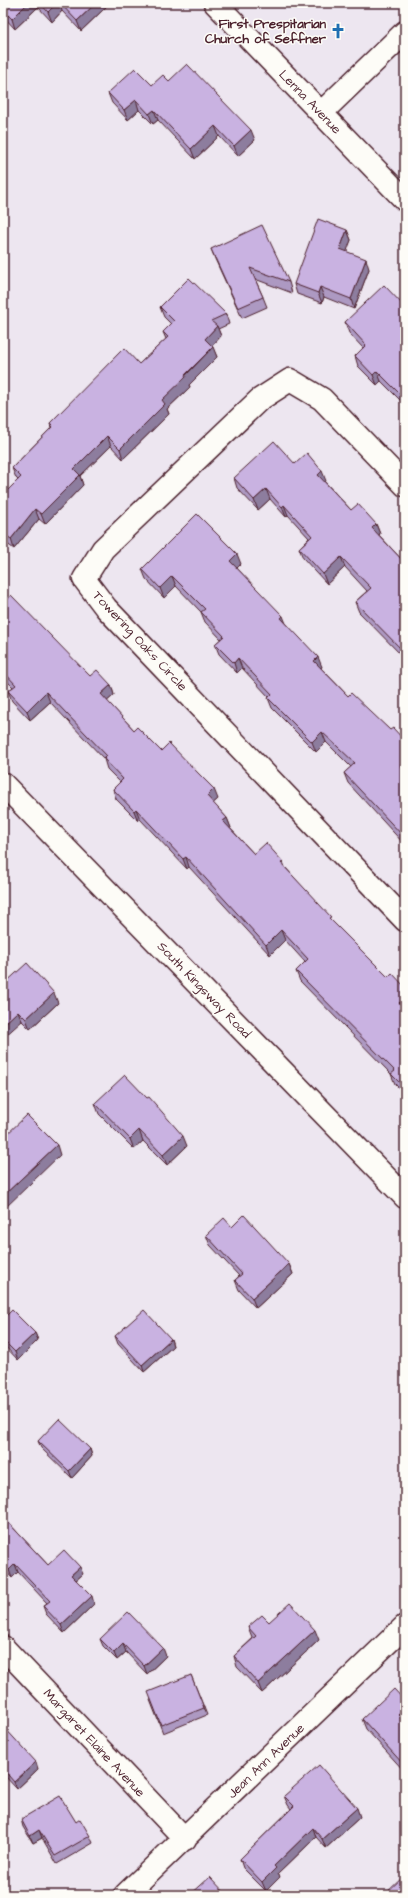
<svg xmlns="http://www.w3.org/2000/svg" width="408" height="1898" viewBox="0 0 408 1898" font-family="'Architects Daughter',sans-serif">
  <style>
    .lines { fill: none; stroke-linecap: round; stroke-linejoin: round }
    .minor-casing { stroke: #4a1f2b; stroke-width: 25 }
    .minor { stroke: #fdfcf7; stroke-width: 22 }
    .wall { fill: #ad99c2; stroke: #4a1f2b }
    .shaded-wall { fill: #8d7d9e; stroke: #4a1f2b }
    .building { fill: #c9b2e1; stroke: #4a1f2b }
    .labels { text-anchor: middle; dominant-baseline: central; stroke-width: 3; stroke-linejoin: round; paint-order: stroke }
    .poi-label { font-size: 13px; font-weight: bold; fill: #4a1f2b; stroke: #fdfcf7; text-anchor: end }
    .street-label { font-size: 13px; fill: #4a1f2b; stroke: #fdfcf7 }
  </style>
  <rect width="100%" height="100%" fill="#ede6f0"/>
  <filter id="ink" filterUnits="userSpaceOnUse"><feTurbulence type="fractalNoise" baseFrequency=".025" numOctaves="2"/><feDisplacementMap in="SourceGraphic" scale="8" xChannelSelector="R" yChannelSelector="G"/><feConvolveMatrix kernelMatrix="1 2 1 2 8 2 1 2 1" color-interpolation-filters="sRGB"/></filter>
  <g filter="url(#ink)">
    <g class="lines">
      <g class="minor-casing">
        <path id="minor" d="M215 3 405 200
          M321 113 405 32
          M405 485 322 399 290 380 259 400 103 549 84 579 106 608 405 920
          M3 784 405 1197
          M3 1647 185 1839
          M125 1895 405 1626"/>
      </g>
      <use href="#minor" class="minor"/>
    </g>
    <path class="wall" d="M3 3H104L106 7 81 31 62 11 52 22 38 7 15 29 3 16Z
      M169 81 255 140 238 156 219 136 195 159 158 120 153 124 139 110 128 120 112 103 108 93 152 85Z
      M405 96V109L401 99Z
      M347 230 351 240 346 251 369 269 354 309 324 297 322 303 297 294 294 284Z
      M211 249 289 282 292 293 255 279 263 297 267 307 242 318 215 259Z
      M160 307 226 314 229 324 218 329 221 336 212 346 217 357 189 385 190 387 167 409 169 414 123 459 111 446 80 476 83 485 45 524 39 519 14 549 6 543 3 547V495L18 480 16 478 12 468 51 428 50 423 139 364 166 339 163 332 171 324 164 317Z
      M405 307V405L381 381 377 385 358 366 355 356 363 348 349 333 345 322Z
      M295 464 326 481 325 482 351 510 376 524 380 534 379 535 405 563V659L359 612 355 602 367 591 345 567 327 584 303 558 299 548 309 538 288 515 286 517 270 499 258 510 237 488 234 478Z
      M241 564 237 568 286 623 322 667 321 668 348 696 390 730 405 741V845L348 783 344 773 351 767 326 742 316 752 272 708 268 698 269 697 242 668 237 673 219 654 215 644 221 639 205 622 201 612 176 586 164 598 146 579 142 569Z
      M3 594 90 676 111 685 114 695 107 701 134 730 161 751 218 799 213 803 227 818 231 828H230L254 854 286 868 332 922 388 977 405 987V1094L395 1084 391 1074 300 981 296 971 305 962 285 940 270 955 189 867 187 869 140 819 138 821 116 799 113 789 120 782 107 769 104 759 50 702 30 720 12 701 8 691 13 687 3 677Z
      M3 985 58 1003 30 1029 22 1021Z
      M95 1103 187 1146 167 1165 143 1141 134 1149 99 1114Z
      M232 1227 289 1264 293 1274 256 1308 239 1290 235 1280 239 1276 210 1245 206 1235Z
      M3 1319 35 1333 38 1340 18 1360 3 1344Z
      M115 1336 171 1339 173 1346 144 1372 118 1344Z
      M38 1441 90 1449 92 1456 72 1478 41 1448Z
      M3 1517 48 1565 83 1574 76 1580 94 1604 64 1633 46 1614 43 1606 47 1603 18 1572 12 1578 3 1568Z
      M269 1622 319 1640 262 1693 237 1667 234 1656 253 1638 252 1637 248 1627Z
      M100 1639 166 1656 147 1674 126 1652 117 1660 103 1646Z
      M191 1675 207 1715 163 1733 150 1700Z
      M405 1701V1772L366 1729 362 1719Z
      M3 1726 38 1769 17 1789 3 1774Z
      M284 1796 360 1817 326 1848 316 1837 278 1874 280 1877 266 1891 243 1868 240 1859 291 1809 288 1805Z
      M21 1819 76 1822 90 1836 93 1843 57 1864 42 1838 33 1843 23 1827Z"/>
    <path class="shaded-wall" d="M28 3H36L38 7 15 29 12 19Z
      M57 3H59L62 11 52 22 48 12Z
      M96 3H104L106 7 81 31 77 21Z
      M136 100 139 110 128 120 124 110Z
      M154 110 158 120 153 124 149 114Z
      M215 126 219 136 195 159 191 149Z
      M251 130 255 140 238 156 234 146Z
      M347 230 351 240 344 259 340 249Z
      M366 259 369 269 354 309 351 299Z
      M320 287 324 297 322 303 318 293Z
      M217 326 221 336 209 349 205 339Z
      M213 347 217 357 189 385 190 387 167 409 169 414 123 459 120 449 162 400Z
      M377 371 381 381 377 385 373 375Z
      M107 436 111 446 80 476 83 485 45 524 41 514 74 469Z
      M322 471 326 481 321 485 318 475Z
      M266 489 270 499 258 510 254 500Z
      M284 505 288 515 286 517 282 507Z
      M35 509 39 519 14 549 11 539Z
      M376 524 380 534 376 538 372 528Z
      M3 535 6 543 3 547Z
      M237 554 241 564 234 571 230 561Z
      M341 557 345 567 327 584 323 574Z
      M172 576 176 586 164 598 160 588Z
      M283 616 287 626 281 618Z
      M318 657 322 667 317 671 314 661Z
      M238 658 242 668 237 673 234 663Z
      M111 685 114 695 104 704 101 694Z
      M46 692 50 702 30 720 27 711Z
      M322 732 326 742 316 752 312 742Z
      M405 762V775L400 766Z
      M214 789 218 799 210 806 207 796Z
      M136 809 140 819 138 821 134 811Z
      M227 818 231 828 227 831 223 821Z
      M186 857 189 867 187 869 183 859Z
      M283 862 287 872 281 863Z
      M281 930 285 940 270 955 266 945Z
      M54 993 58 1003 30 1029 26 1019Z
      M405 998V1011L399 1003Z
      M18 1011 22 1021 3 1038V1025Z
      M139 1130 143 1141 134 1149 130 1139Z
      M183 1136 187 1146 167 1165 163 1155Z
      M57 1145 60 1155 3 1210V1196Z
      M289 1264 293 1274 256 1308 252 1298Z
      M35 1333 38 1340 18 1360 15 1352Z
      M171 1339 173 1346 144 1372 142 1365Z
      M90 1449 92 1456 72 1478 69 1471Z
      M15 1564 18 1572 12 1578 9 1570Z
      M80 1567 83 1574 74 1582 71 1575Z
      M92 1596 94 1604 64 1633 61 1625Z
      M315 1630 319 1640 262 1693 258 1683Z
      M123 1644 126 1652 117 1660 114 1653Z
      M163 1648 166 1656 147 1674 144 1666Z
      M405 1708V1722L398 1715Z
      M36 1762 38 1769 17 1789 14 1782Z
      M357 1808 360 1817 326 1848 322 1839Z
      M313 1828 316 1837 278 1874 280 1877 266 1891 262 1882 274 1866Z
      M39 1830 42 1838 33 1843 30 1836Z"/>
    <path class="building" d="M3 3H28L12 19 3 10Z
      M40 3H57L48 12Z
      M60 3H96L77 21Z
      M187 64 251 130 234 146 215 126 191 149 154 110 149 114 136 100 124 110 108 93 135 68 152 85 163 75 169 81Z
      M405 96V104L401 99Z
      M318 219 347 230 340 249 366 259 351 299 320 287 318 293 294 284Z
      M262 225 289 282 250 268 263 297 238 308 211 249Z
      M189 278 226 314 211 321 217 326 205 339 213 347 185 375 186 377 162 400 165 404 120 449 107 436 74 469 80 475 41 514 35 509 11 539 3 533V495L21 477 12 468 53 426 50 423 124 348 139 364 168 337 163 332 174 321 160 307Z
      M384 285 405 307V399L377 371 373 375 355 356 366 345 345 322Z
      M274 441 295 464 307 453 322 471 318 475 351 510 358 504 376 524 372 528 405 563V653L355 602 371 588 341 557 323 574 299 548 312 536 284 505 282 507 266 489 254 500 234 478Z
      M197 514 237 554 230 561 283 616 281 618 318 657 314 661 348 696 351 693 390 730 393 728 405 741V762L400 766 405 771V838L344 773 355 763 322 732 312 742 268 698 272 694 238 658 234 663 215 644 224 636 201 612 205 609 172 576 160 588 142 569Z
      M3 594 8 599 11 595 90 676 97 670 111 685 101 694 134 730 137 727 161 751 169 743 199 774 214 789 207 796 227 818 223 821 254 854 266 843 283 862 281 863 331 917 329 918 388 977 392 973 405 987V998L399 1003 405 1009V1088L391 1074 395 1071 296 971 308 959 281 930 266 945 186 857 183 859 136 809 134 811 113 789 123 779 104 759 107 756 46 692 27 711 8 691 16 685 3 671Z
      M27 963 54 993 26 1019 18 1011 3 1025V985Z
      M125 1075 147 1098 149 1097 183 1136 163 1155 139 1130 130 1139 95 1103Z
      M27 1115 57 1145 3 1196V1138Z
      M244 1215 289 1264 252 1298 235 1280 242 1274 206 1235 224 1218 232 1227Z
      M12 1310 35 1333 15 1352 3 1340V1319Z
      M144 1310 171 1339 142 1365 115 1336Z
      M59 1419 90 1449 69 1471 38 1441Z
      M3 1517 48 1565 64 1550 80 1567 71 1575 92 1596 61 1625 43 1606 50 1601 15 1564 9 1570 3 1564Z
      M290 1603 315 1630 258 1683 234 1656 256 1636 248 1627 262 1615 269 1622Z
      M128 1612 163 1648 144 1666 123 1644 114 1653 100 1639Z
      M191 1675 204 1708 161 1725 148 1692Z
      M394 1689 405 1701V1708L398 1715 405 1722V1766L362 1719Z
      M3 1726 36 1762 14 1782 3 1769Z
      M319 1765 357 1808 322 1839 313 1828 274 1866 276 1868 262 1882 240 1859 294 1806 284 1796Z
      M60 1796 76 1822 80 1819 90 1836 55 1856 39 1830 30 1836 21 1819Z
      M405 1875V1895H384Z
      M210 1877 227 1895H190Z"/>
  </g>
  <defs>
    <g id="church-bare" transform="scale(1.2)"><path d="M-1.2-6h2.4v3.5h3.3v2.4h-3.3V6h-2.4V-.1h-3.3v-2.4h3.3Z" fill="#1f6fb2" stroke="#fdfcf7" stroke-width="2.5" paint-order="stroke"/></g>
  </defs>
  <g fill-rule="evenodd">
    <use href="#church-bare" x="338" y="31"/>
  </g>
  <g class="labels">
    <g class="poi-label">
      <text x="326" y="24">First Prespitarian<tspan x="326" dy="15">Church of Seffner</tspan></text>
    </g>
    <g class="street-label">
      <text transform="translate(310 102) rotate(46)">Lenna Avenue</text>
      <text transform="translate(140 641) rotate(47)">Towering Oaks Circle</text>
      <text transform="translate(204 990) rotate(46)">South Kingsway Road</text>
      <text transform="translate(94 1743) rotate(47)">Margaret Elaine Avenue</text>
      <text transform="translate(266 1761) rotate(-44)">Jean Ann Avenue</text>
    </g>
  </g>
  <rect width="408" height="1898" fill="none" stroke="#fdfcf7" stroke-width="16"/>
  <rect x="8" y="8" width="392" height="1882" fill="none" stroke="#4a1f2b" stroke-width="1.5" filter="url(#ink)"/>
</svg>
